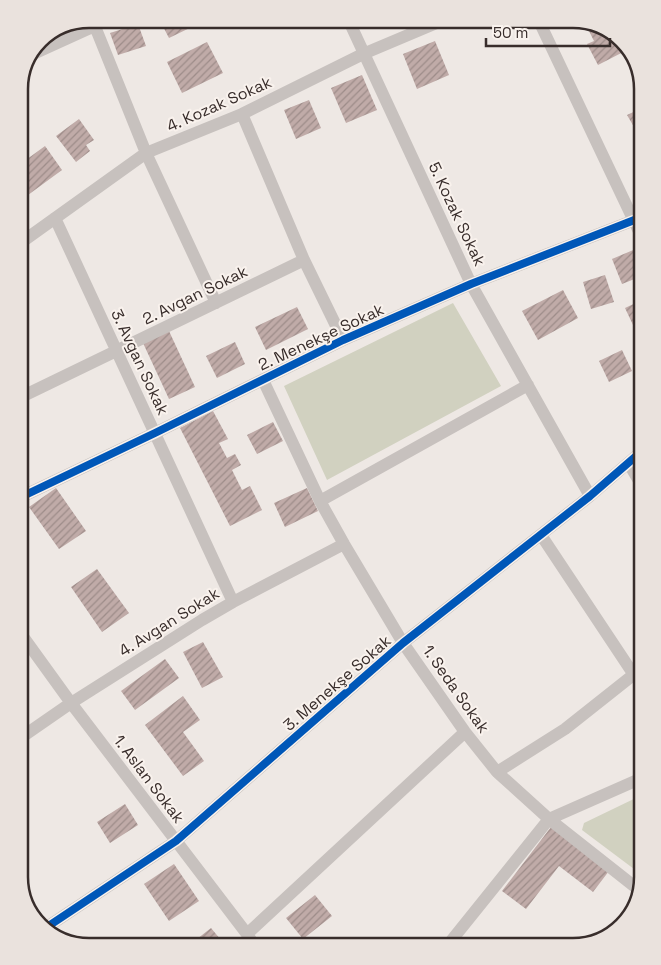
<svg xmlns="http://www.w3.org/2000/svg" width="661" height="965" viewBox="0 0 661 965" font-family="'Space Grotesk',sans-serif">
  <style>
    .park { fill: #d1d1c0 }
    .building { fill: url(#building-hatch) }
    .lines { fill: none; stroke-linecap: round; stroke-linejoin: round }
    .street { stroke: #c7c1be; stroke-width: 12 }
    .cycleway-casing { stroke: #f9f2ed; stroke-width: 11 }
    .cycleway { stroke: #0057b8; stroke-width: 8 }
    .labels { text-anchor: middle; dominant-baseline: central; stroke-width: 4; stroke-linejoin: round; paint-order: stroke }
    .street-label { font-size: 16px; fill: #382d2b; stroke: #f9f2ed }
    .rim { fill: none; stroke: #382d2b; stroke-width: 2.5 }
  </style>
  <defs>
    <pattern id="building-hatch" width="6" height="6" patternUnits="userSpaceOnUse" patternTransform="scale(1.25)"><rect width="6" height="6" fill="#c0aba8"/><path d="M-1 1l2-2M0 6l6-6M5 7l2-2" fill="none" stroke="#9d8c89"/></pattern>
  </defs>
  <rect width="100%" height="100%" fill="#eee8e4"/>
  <path class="park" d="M453 303 501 386 327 480 284 386Z
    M642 795V875L582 830 584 823Z"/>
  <path class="building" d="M159 19H203L204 21 169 38Z
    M138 24 146 46 118 55 110 33Z
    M599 26 611 30 629 49 598 65 587 44 594 41 589 31Z
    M435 41 449 75 417 89 403 54Z
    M207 42 223 73 182 93 167 62Z
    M362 75 377 110 346 123 331 88Z
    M309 100 321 128 296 139 284 110Z
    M642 108V129L637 132 627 115Z
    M79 119 94 140 86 145 90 151 76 162 56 136Z
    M45 146 62 170 28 195 19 183V165Z
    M642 163V182L635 166Z
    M638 248 642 258V276L622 284 612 259Z
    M605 275 614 302 591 309 583 282Z
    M563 290 578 318 538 340 522 311Z
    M642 300V320L633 325 625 308Z
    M297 307 308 329 266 350 255 327Z
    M169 331 195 387 169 399 143 343Z
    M235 342 245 364 217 378 206 356Z
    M622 350 632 371 609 382 599 361Z
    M213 411 228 439 219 443 227 458 235 454 241 465 232 470 242 490 250 486 262 510 230 526 180 428Z
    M273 422 283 441 257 454 247 435Z
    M56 488 86 531 59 549 29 507Z
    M307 488 318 511 285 527 274 503Z
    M97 569 129 613 102 632 71 587Z
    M203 642 223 677 202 688 183 652Z
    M165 659 179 678 135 710 121 691Z
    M183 696 200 720 183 732 204 761 183 776 145 725Z
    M125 804 138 825 110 843 97 822Z
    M551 827 609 871 593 892 559 866 526 909 502 891Z
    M174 864 199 901 169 921 144 884Z
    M315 895 332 916 303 939 286 918Z
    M211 928 226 946H188Z"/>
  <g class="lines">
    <path class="street" d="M92 19 146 153 216 303
      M348 19 471 284 590 496
      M538 19 642 238
      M33 54 110 19
      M242 114 304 260 343 340
      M55 218 233 602
      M19 244 146 153 242 114 363 54 446 19
      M263 380 320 501 344 544 403 643 465 732 497 772 549 819 639 890
      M19 398 304 260
      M629 464 642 486
      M19 498 155 433 343 340 471 284 642 217
      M320 501 528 385
      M541 535 634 675
      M19 631 71 703 247 934 255 946
      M19 739 71 703 202 620 233 602 344 544
      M497 772 565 729 642 668
      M44 929 176 841 403 643 590 496 642 451
      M247 934 465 732
      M447 946 549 819 642 778"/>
    <g class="cycleway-casing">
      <path id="cycleway" d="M19 498 155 433 343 340 471 284 642 217
        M44 929 176 841 403 643 590 496 642 451"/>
    </g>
    <use href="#cycleway" class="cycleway"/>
  </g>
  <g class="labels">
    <g class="street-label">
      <text transform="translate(219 104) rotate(-24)">4. Kozak Sokak</text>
      <text transform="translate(457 214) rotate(65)">5. Kozak Sokak</text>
      <text transform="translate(195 295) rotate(-26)">2. Avgan Sokak</text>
      <text transform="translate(321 337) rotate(-25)">2. Menekşe Sokak</text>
      <text transform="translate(140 362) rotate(65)">3. Avgan Sokak</text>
      <text transform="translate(169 622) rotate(-32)">4. Avgan Sokak</text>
      <text transform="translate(337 683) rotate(-41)">3. Menekşe Sokak</text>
      <text transform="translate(456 689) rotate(55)">1. Seda Sokak</text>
      <text transform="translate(149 779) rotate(53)">1. Aslan Sokak</text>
    </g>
  </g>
  <path d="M0 0H661V965H0ZM89 28H573A61 61 0 0 1 634 89V877A61 61 0 0 1 573 938H89A61 61 0 0 1 28 877V89A61 61 0 0 1 89 28Z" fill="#eae2dd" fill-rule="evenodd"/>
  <path class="rim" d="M89 28H573A61 61 0 0 1 634 89V877A61 61 0 0 1 573 938H89A61 61 0 0 1 28 877V89A61 61 0 0 1 89 28Z"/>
  <path d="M486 38v8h124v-8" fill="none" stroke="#382d2b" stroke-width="2.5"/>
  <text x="493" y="38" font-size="15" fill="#382d2b" stroke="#f9f2ed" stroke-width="4" paint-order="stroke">50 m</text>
</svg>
